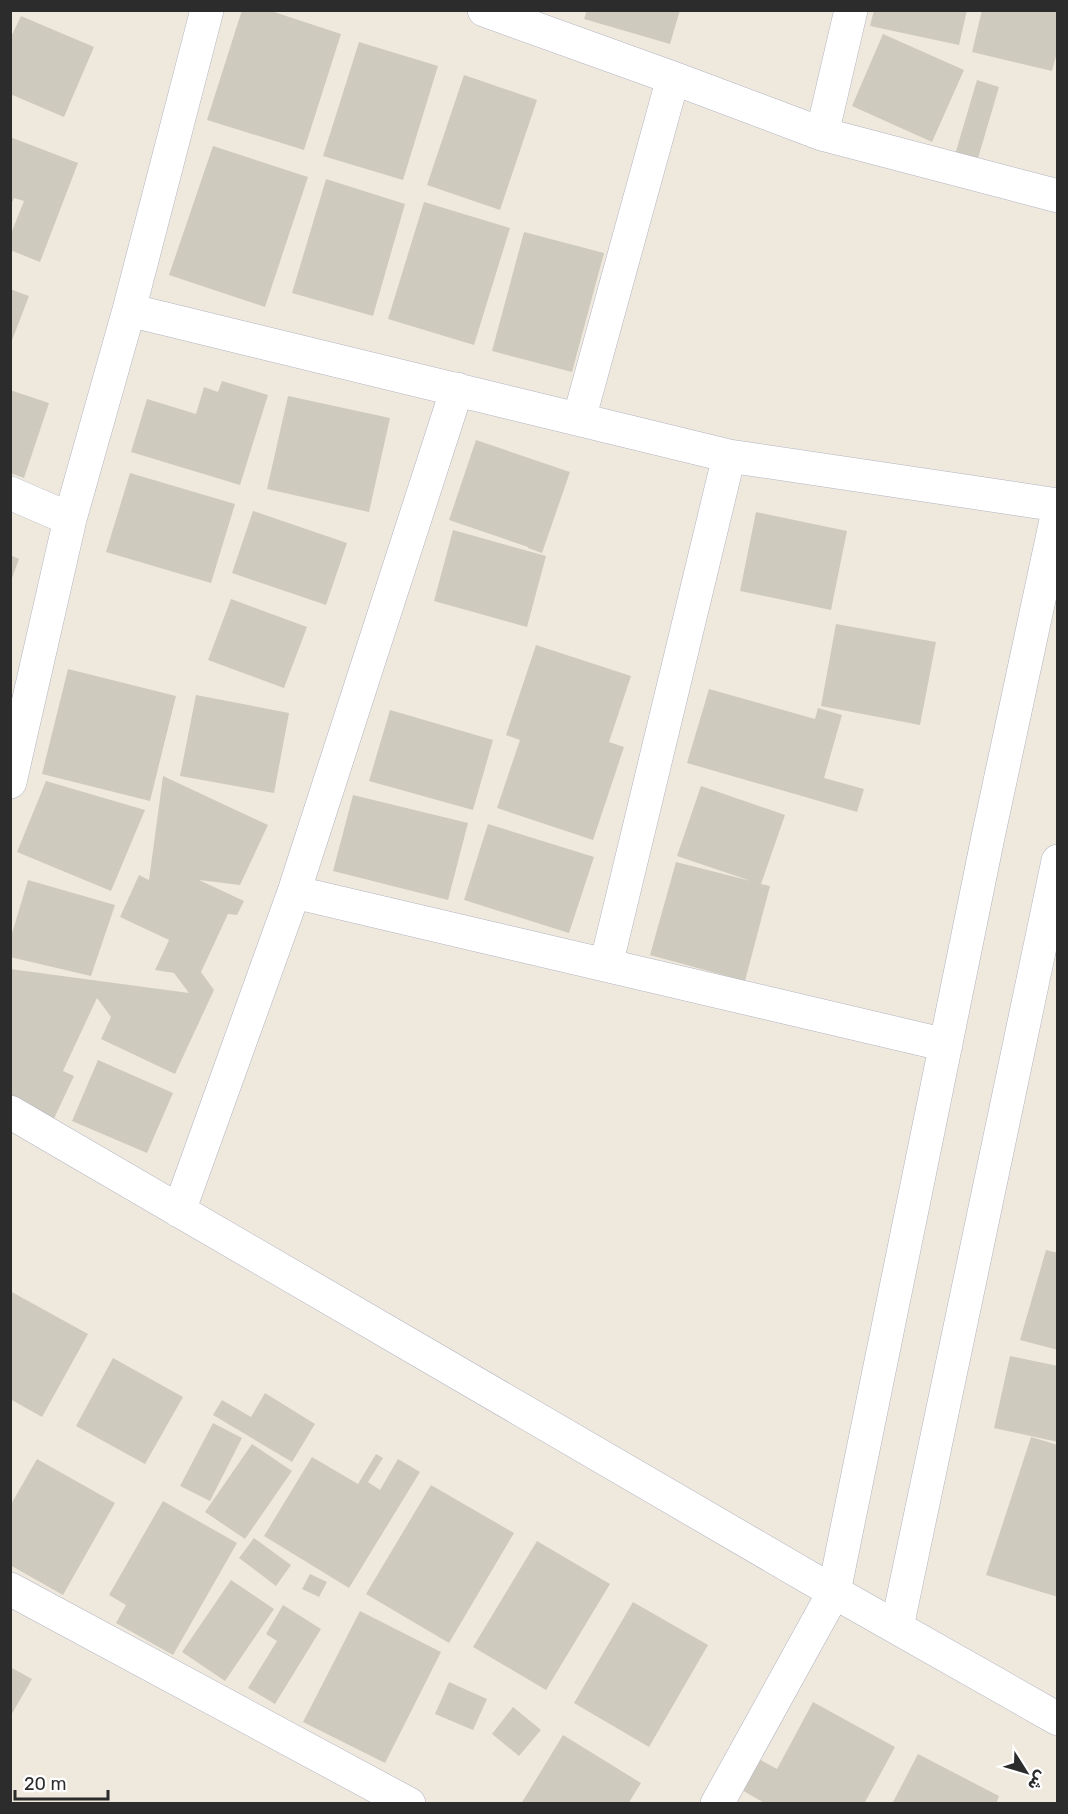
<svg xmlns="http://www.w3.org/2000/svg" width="1068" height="1814" viewBox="0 0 1068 1814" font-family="Rubik,'Noto Sans Arabic',sans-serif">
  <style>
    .building { fill: #cecabe }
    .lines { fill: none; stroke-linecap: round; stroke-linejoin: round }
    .street-casing { stroke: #b1b2c1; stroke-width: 34 }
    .street { stroke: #fff; stroke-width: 33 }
  </style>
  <rect width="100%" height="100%" fill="#efe9dd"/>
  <path class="building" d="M242 10H268L341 34 304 150 207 120Z
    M587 10H680L670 44 584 19Z
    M874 10H967L959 45 870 26Z
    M982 10H1058V48L1052 71 972 52Z
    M21 16 94 47 64 117 10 94V39Z
    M883 34 964 70 932 142 852 106Z
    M359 42 438 66 403 180 323 156Z
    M464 75 537 100 500 210 427 185Z
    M977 80 999 87 976 165 954 158Z
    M10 137 78 163 40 262 10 250V236L24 201 14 198 10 207Z
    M213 146 308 177 265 307 169 275Z
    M326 179 405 204 373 316 292 293Z
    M424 202 510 228 474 345 388 319Z
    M524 232 604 253 572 372 492 351Z
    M10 289 29 296 11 343H10Z
    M222 381 268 395 240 485 131 452 147 399 196 414 204 387 218 392Z
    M10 390 49 403 24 478 10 473Z
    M288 396 390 418 369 512 267 489Z
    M476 440 570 472 542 553 528 548V547L449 520Z
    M130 473 235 504 211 583 106 552Z
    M253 511 347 543 326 605 232 573Z
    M756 512 847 531 831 610 740 591Z
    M453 530 546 556 527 627 434 601Z
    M10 555 19 559 11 581H10Z
    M231 599 307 627 284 688 208 660Z
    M836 624 936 642 920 725 821 706Z
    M536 645 631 676 609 742 624 747 593 840 497 808 520 740 506 735Z
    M68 669 176 696 150 801 42 774Z
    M709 689 815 719 818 708 842 715 824 778 864 789 857 812 687 763Z
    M196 695 289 713 274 793 180 776Z
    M390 710 493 740 473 810 369 781Z
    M163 776 268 825 240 885 199 880 244 901 237 915 228 914 201 972 214 990 175 1074 101 1039 111 1017 97 998 63 1071 74 1076 50 1127 10 1109V969L189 993 174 973 155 970 169 940 120 917 139 875 149 880Z
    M46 781 145 810 111 891 17 852Z
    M701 786 785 815 761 884 770 886 745 981 650 955 676 862 751 881 677 856Z
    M353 795 468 823 448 900 333 871Z
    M488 824 594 857 569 933 464 900Z
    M28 880 115 905 91 976 10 957V940Z
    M98 1060 173 1093 147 1153 72 1121Z
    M1046 1250 1058 1253V1350L1020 1340Z
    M10 1291 88 1334 42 1417 10 1399Z
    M1010 1356 1058 1366V1442L994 1428Z
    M113 1358 183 1397 145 1464 76 1426Z
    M265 1393 315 1424 292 1462 213 1415 222 1400 251 1417Z
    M213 1423 242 1438 210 1501 180 1486Z
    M1031 1437 1058 1445V1597L986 1575Z
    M252 1444 292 1471 245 1539 205 1512Z
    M376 1454 383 1458 368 1482 380 1490 398 1459 420 1472 349 1588 264 1536 312 1457 358 1484Z
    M37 1459 115 1503 63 1595 10 1565V1506Z
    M431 1485 514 1533 449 1643 366 1594Z
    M163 1501 237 1543 173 1655 116 1623 126 1605 109 1595Z
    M254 1538 291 1565 276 1586 239 1558Z
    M537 1541 610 1584 546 1690 473 1647Z
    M310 1574 327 1582 319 1597 302 1589Z
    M231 1580 274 1609 225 1681 182 1652Z
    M633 1602 708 1645 649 1747 574 1703Z
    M283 1605 321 1629 275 1704 248 1688 277 1641 266 1634Z
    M360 1611 441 1652 385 1763 303 1722Z
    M10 1667 32 1679 10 1717Z
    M449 1682 487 1699 473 1730 435 1714Z
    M813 1702 895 1747 864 1804H766L740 1789 757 1758 777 1769Z
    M513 1707 541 1730 519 1756 492 1734Z
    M563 1735 641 1783 628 1804H521Z
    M918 1754 999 1796 996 1804H892Z"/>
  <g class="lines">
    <g class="street-casing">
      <path id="street" d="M484 10 673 78 822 134 1058 196
        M822 134 851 10
        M129 310 729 456 1058 505
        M579 419 673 78
        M10 493 70 519
        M10 782 70 519 129 310 207 10
        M294 892 946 1045
        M606 965 729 456
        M10 1112 834 1592 1058 1719
        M179 1211 294 892 457 389
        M10 1589 409 1804
        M897 1627 1058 861
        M717 1804 834 1592 988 837 1058 511"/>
    </g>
    <use href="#street" class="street"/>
  </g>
  <rect width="1068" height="1814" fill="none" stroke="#2c2c2c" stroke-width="24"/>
  <g transform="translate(1026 1772) rotate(127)" stroke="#ffffff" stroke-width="4.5" paint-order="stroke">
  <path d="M0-4.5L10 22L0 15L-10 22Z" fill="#2c2c2c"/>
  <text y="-9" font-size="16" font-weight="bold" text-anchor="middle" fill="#2c2c2c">ش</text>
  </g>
  <path d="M15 1790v9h93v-9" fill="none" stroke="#2c2c2c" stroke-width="3"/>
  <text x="24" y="1790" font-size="18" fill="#2c2c2c" stroke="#ffffff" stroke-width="4.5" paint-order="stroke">20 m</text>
</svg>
